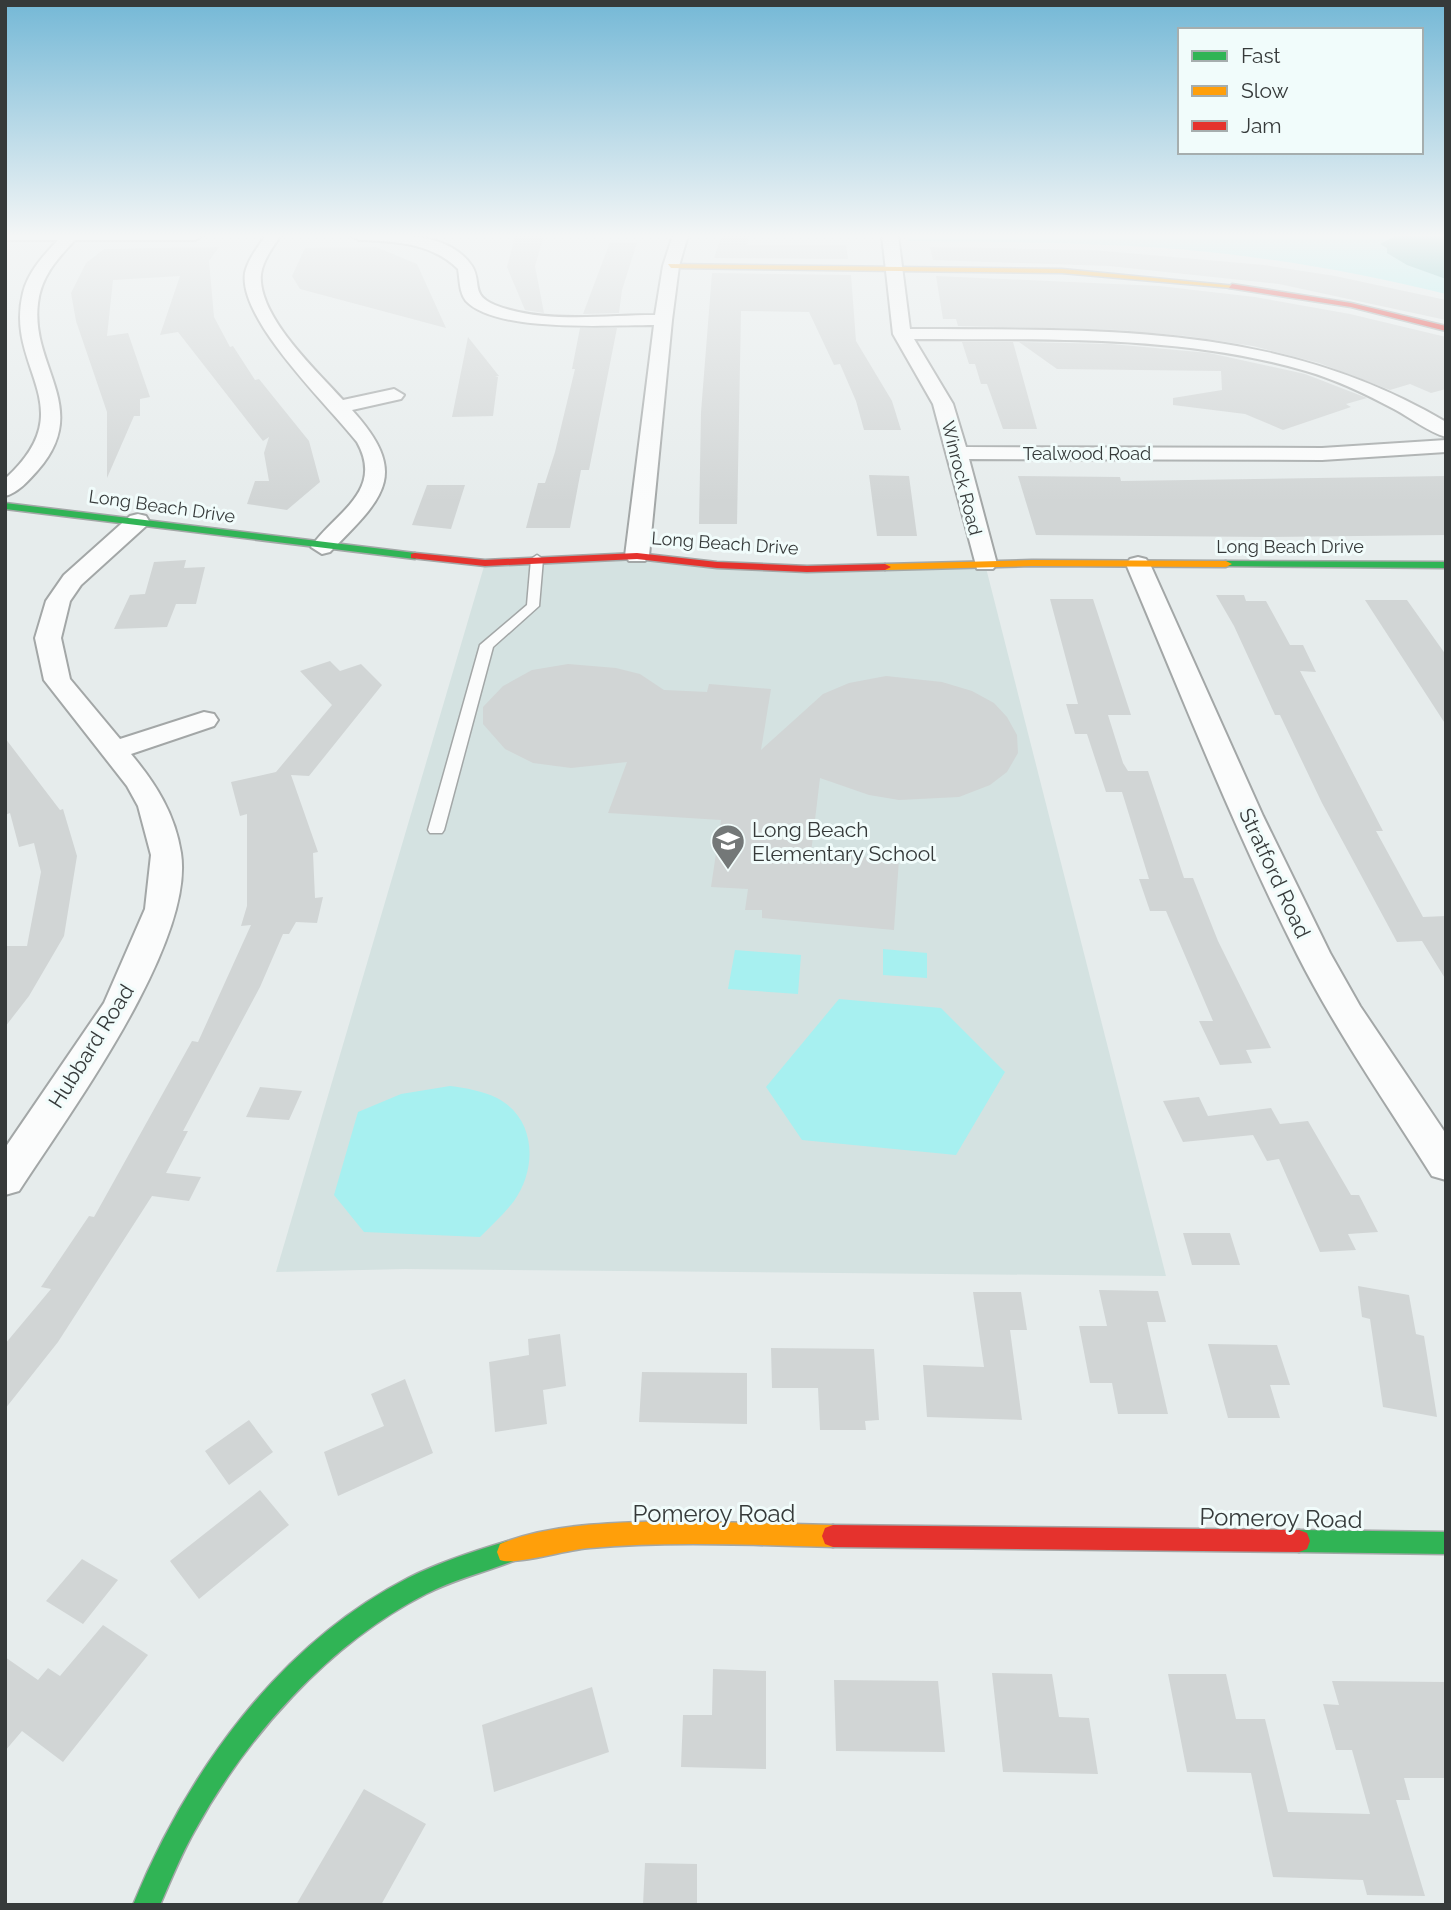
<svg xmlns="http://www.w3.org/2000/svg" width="1451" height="1910" viewBox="0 0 1451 1910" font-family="Raleway,sans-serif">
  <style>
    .built { fill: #d4e2e1 }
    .green { fill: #a7f0f0 }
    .water { fill: #67bdbc }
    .building { fill: #d1d5d5 }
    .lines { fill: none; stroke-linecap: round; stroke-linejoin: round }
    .lane-casing { stroke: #a3a7a7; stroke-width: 3 }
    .street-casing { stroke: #a3a7a7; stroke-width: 4 }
    .fast-casing { stroke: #a3a7a7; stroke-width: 3 }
    .slow-casing { stroke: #a3a7a7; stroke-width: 3 }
    .jam-casing { stroke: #a3a7a7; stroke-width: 3 }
    .lane { fill: #fbfcfc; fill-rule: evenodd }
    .street { fill: #fbfcfc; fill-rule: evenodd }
    .fast { fill: #30b455; fill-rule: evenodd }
    .slow { fill: #ff9f0a; fill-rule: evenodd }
    .jam { fill: #e5322d; fill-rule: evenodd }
    .labels { text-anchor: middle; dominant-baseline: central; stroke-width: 6; stroke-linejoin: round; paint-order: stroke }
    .far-street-label { font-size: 18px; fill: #363a3a; stroke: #f1fcfb }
    .poi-label { font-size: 21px; fill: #363a3a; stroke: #f1fcfb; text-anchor: start }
    .street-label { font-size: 21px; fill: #363a3a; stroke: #f1fcfb }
    .near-street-label { font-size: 24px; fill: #363a3a; stroke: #f1fcfb }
  </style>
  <rect width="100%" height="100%" fill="#e6ecec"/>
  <path class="built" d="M574 556 717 565 985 564 1166 1276 405 1269 276 1272 485 563Z"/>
  <path class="green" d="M907 235H1446V294C1353 271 1258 255 1163 248 1078 242 993 242 908 241Z
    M883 949 927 953V978L883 975Z
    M735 950 801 955 798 994 728 989Z
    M839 999 941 1008 1005 1072 956 1155 802 1140 766 1087Z
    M450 1086C466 1088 483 1091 497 1098 537 1119 537 1169 514 1201 504 1214 491 1226 480 1237L364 1232 334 1195 358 1112 401 1094Z"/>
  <path class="water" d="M1397 235H1446V279L1407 265 1387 253V248L1380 244Z"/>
  <path class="building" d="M544 235 535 266 544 313 525 310 507 267 515 236Z
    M722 235H749L747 245H846L848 259 714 258Z
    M610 242 637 243 622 290 619 313 583 314Z
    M219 247 209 261 214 317 230 347 233 346 255 380 259 379 309 441 320 482 287 510 247 504 255 481H269L264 453 269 437 263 441 178 332 160 335 180 276 113 280 107 336 128 333 150 397 140 399V416H134L107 478V412L76 321 71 293 86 263 104 249Z
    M376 247 417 264 446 328 300 289 292 276 305 248Z
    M930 247 1093 250 1264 265 1335 276 1446 300V320L1279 284 1109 266 933 260Z
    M712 273 851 275 856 341 892 401 901 430H864L856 401 840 364 834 365 809 312 741 311 737 524H699L701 412Z
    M936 276 1159 286 1255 297 1350 314 1446 337V389L1431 393 1410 384 1390 390 1319 363 1253 346 1186 336 1119 330 958 326 956 319H943Z
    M580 328H617L589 470H581L570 528H526L538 483H545L555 452 575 369H572Z
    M468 337 499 376H495L498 377 493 416 452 417Z
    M962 342H1013L1037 429H1003L987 384H981L975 364H969Z
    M1019 342 1111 344 1209 353 1305 374 1367 398 1346 404 1351 407 1283 430 1245 414 1173 405V398L1222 390 1221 371 1057 369Z
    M869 475 909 476 917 536H877Z
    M1018 476 1120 477 1121 481 1446 476V535L1268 537 1036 535Z
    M427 485H465L451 529 412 525Z
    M186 560 184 568 205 567 196 604H176L167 627 114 629 130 595 145 594 154 562Z
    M1216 595H1244L1246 601H1266L1290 645H1303L1316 672 1300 671 1383 831H1376L1423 917 1446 916V980L1422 941 1397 942 1322 803 1280 715H1275L1234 626Z
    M1050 599H1093L1131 715H1108L1123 763 1128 771H1148L1184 878H1193L1218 941 1271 1048 1246 1050 1252 1063 1220 1065 1199 1021H1213L1166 911H1150L1139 879H1149L1122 792H1106L1087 734H1075L1066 704H1078Z
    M1365 600H1407L1446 655V725Z
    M330 661 340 671 361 664 382 685 309 776 291 775 318 852 313 853 315 898 323 897 317 923 296 922 289 934H283L260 987 183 1131H188L166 1173 201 1177 189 1201 152 1196 58 1342 5 1409V1344L51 1289 41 1287 89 1216 94 1217 192 1041 198 1042 251 925 241 926 247 906V814L240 816 231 782 276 772 332 705 300 671Z
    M568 664 616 668 640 674 664 690 707 692 709 684 771 689 761 750 823 694 849 683 886 676 942 682 972 691 994 703 1007 717 1017 735 1018 753 1007 772 990 785 959 797 899 800 869 795 820 778 811 853 899 859 894 930 762 918V910H745L748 889 711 887 721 820 608 813 627 762 571 768 533 763 505 749 483 724V707L503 686 532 670Z
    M5 738 60 810 63 809 77 856 64 936 29 996 5 1027V946H27L41 872 34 843 19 847 10 813 5 815Z
    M260 1087 302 1091 289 1120 246 1117Z
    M1199 1097 1208 1116 1271 1108 1280 1124 1308 1121 1351 1195H1359L1378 1232 1348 1234 1356 1250 1320 1252 1279 1159 1267 1161 1253 1135 1183 1142 1163 1101Z
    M1183 1233H1230L1240 1265H1192Z
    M1358 1286 1409 1295 1416 1334 1424 1336 1437 1417 1383 1407 1370 1319 1362 1317Z
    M1099 1290 1158 1291 1166 1322H1147L1168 1414H1118L1112 1383H1090L1079 1326H1107Z
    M973 1292H1021L1027 1330H1010L1022 1420 927 1417 923 1365 984 1367Z
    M560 1334 566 1386 543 1390 547 1424 495 1432 489 1362 529 1355 528 1339Z
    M1208 1344 1277 1345 1290 1385H1270L1280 1418H1228Z
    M771 1348 874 1349 879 1420 865 1421 866 1430H820L818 1388H772Z
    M642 1372 747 1373V1424L639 1422Z
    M405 1379 433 1453 338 1496 324 1452 384 1426 371 1394Z
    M249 1420 273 1452 229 1485 205 1451Z
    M260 1490 289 1525 199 1599 170 1561Z
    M82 1559 118 1580 83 1624 46 1601Z
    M103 1625 148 1655 63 1762 22 1731 5 1751V1657L38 1680 48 1668 60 1676Z
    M713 1669 766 1671V1769L681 1767 683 1715H712Z
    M992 1673 1052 1674 1059 1717 1089 1718 1098 1774 1003 1772Z
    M1168 1674H1226L1236 1719H1265L1288 1812 1370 1814 1352 1750H1336L1323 1704 1339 1705 1332 1681 1446 1682V1778H1404L1410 1800H1396L1425 1896 1367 1895 1363 1880 1273 1877 1251 1773 1187 1772Z
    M834 1680 938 1681 945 1752 836 1751Z
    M592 1687 609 1752 494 1792 482 1725Z
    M364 1789 426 1824 381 1905H296Z
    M645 1863 697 1864V1905H643Z"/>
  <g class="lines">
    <g class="lane-casing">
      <path id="lane" d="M537 555 543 559 539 606 493 647 444 830 442 833H430L428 830 480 645 527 605 531 559Z"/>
    </g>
    <g class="street-casing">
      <path id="street" d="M5 235H203L195 240H75C58 258 41 276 38 303 30 367 92 408 38 470 29 480 18 493 5 496V479C85 406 4 370 23 293 28 272 44 255 58 240H5Z
        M266 235H281C273 247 263 260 261 274 257 316 317 371 343 400L394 389 404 395 401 399 352 410C411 475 383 498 330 552L322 554 311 547C334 513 385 492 357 442 330 407 238 320 245 273 248 259 258 247 266 235Z
        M351 235C389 235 447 229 472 266 482 282 470 295 495 305 543 324 605 315 655 315L663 266 673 235H688L679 266 672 320 649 556 645 561H629L625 556 654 325C611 325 496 333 466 301 459 292 460 280 458 269 432 243 394 241 359 240Z
        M882 235H898L910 329C1099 330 1278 322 1446 422V437C1428 432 1411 418 1394 409 1366 394 1337 380 1306 371 1180 334 1044 340 914 339L953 404 966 447 1322 448 1446 440V452L1322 460 969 459 997 564 993 569H977L933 404 893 334Z
        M138 514 146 516 149 521 146 526 81 585 70 601 61 638 70 679 120 739 204 712 214 714 218 720 214 726 131 754C156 784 175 814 181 853 195 944 68 1115 19 1191L5 1195V1148L104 1003 145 909 151 855 138 806 127 786 44 680 35 638 46 601 64 575 130 516Z
        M1138 557 1146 559 1150 564 1263 816 1330 953 1360 1006 1446 1134V1180L1432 1176C1386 1103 1336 1031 1297 954 1233 827 1181 694 1126 564L1130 559Z"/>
    </g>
    <g class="fast-casing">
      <path id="fast" d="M5 503 415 553 420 556 415 559 5 509Z
        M1226 561 1446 562V568L1222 566V562Z
        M1299 1530 1446 1532V1554L1299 1552 1291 1549 1288 1541 1291 1533Z
        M508 1541 516 1544 519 1552 516 1560C486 1572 455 1579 426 1594 328 1644 246 1737 194 1832 181 1855 171 1880 160 1905H133C187 1773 278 1645 408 1578 440 1562 474 1551 508 1541Z"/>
    </g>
    <g class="slow-casing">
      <path id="slow" d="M668 264 1062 269 1236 286 1232 288 1062 273 671 268Z
        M1032 560 1226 561 1232 564 1226 567 1032 566 885 570 879 567 885 564Z
        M669 1521 833 1525 841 1528 844 1536 841 1544 833 1547C752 1545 671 1541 590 1548 569 1549 514 1566 500 1560L497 1552 500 1544C552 1523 613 1523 669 1521Z"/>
    </g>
    <g class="jam-casing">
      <path id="jam" d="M1232 284 1351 303 1446 326V331L1351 307 1229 288Z
        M415 553 485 560 637 553 717 562 807 566 885 564 891 567 885 570 807 572 717 568 637 559 485 566 411 558V554Z
        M833 1525 1299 1530 1307 1533 1310 1541 1307 1549 1299 1552 833 1547 825 1544 822 1536 825 1528Z"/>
    </g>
    <use href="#lane" class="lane"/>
    <use href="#street" class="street"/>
    <use href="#fast" class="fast"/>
    <use href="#slow" class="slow"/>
    <use href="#jam" class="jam"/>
  </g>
  <linearGradient id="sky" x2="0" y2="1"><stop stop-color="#74b8d6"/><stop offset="0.47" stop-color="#f4f6f6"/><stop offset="1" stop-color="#f4f6f6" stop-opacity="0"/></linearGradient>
  <rect width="1451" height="502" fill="url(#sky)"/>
  <defs>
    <g id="school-pin" transform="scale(1.75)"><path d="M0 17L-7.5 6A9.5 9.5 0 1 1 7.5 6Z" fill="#747878" stroke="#f1fcfb"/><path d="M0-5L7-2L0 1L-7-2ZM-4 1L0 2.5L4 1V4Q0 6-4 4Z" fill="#fff"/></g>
  </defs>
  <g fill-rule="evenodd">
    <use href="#school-pin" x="728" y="841"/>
  </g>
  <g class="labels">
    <g class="far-street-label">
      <text x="1087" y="453">Tealwood Road</text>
      <text transform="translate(962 478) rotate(76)">Winrock Road</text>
      <text transform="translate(162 506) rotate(8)">Long Beach Drive</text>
      <text transform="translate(725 543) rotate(4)">Long Beach Drive</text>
      <text x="1290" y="546">Long Beach Drive</text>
    </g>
    <g class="poi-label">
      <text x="752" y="829">Long Beach<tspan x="752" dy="24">Elementary School</tspan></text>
    </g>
    <g class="street-label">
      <text transform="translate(1275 873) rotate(65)">Stratford Road</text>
      <text transform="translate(91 1046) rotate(-58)">Hubbard Road</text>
    </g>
    <g class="near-street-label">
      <text x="714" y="1513">Pomeroy Road</text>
      <text transform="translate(1281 1518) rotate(1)">Pomeroy Road</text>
    </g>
  </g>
  <rect width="1451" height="1910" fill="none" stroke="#363a3a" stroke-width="14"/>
  <rect x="1178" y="28" width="245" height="126" fill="#f1fcfb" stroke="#a6aeae" stroke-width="2"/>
  <rect x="1192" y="51" width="35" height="10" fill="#30b455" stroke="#a6aeae" stroke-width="2"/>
  <text x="1241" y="63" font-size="21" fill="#363a3a">Fast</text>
  <rect x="1192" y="86" width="35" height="10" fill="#ff9f0a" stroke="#a6aeae" stroke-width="2"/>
  <text x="1241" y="98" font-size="21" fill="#363a3a">Slow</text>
  <rect x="1192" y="121" width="35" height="10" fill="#e5322d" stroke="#a6aeae" stroke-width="2"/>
  <text x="1241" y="133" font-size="21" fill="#363a3a">Jam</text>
</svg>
